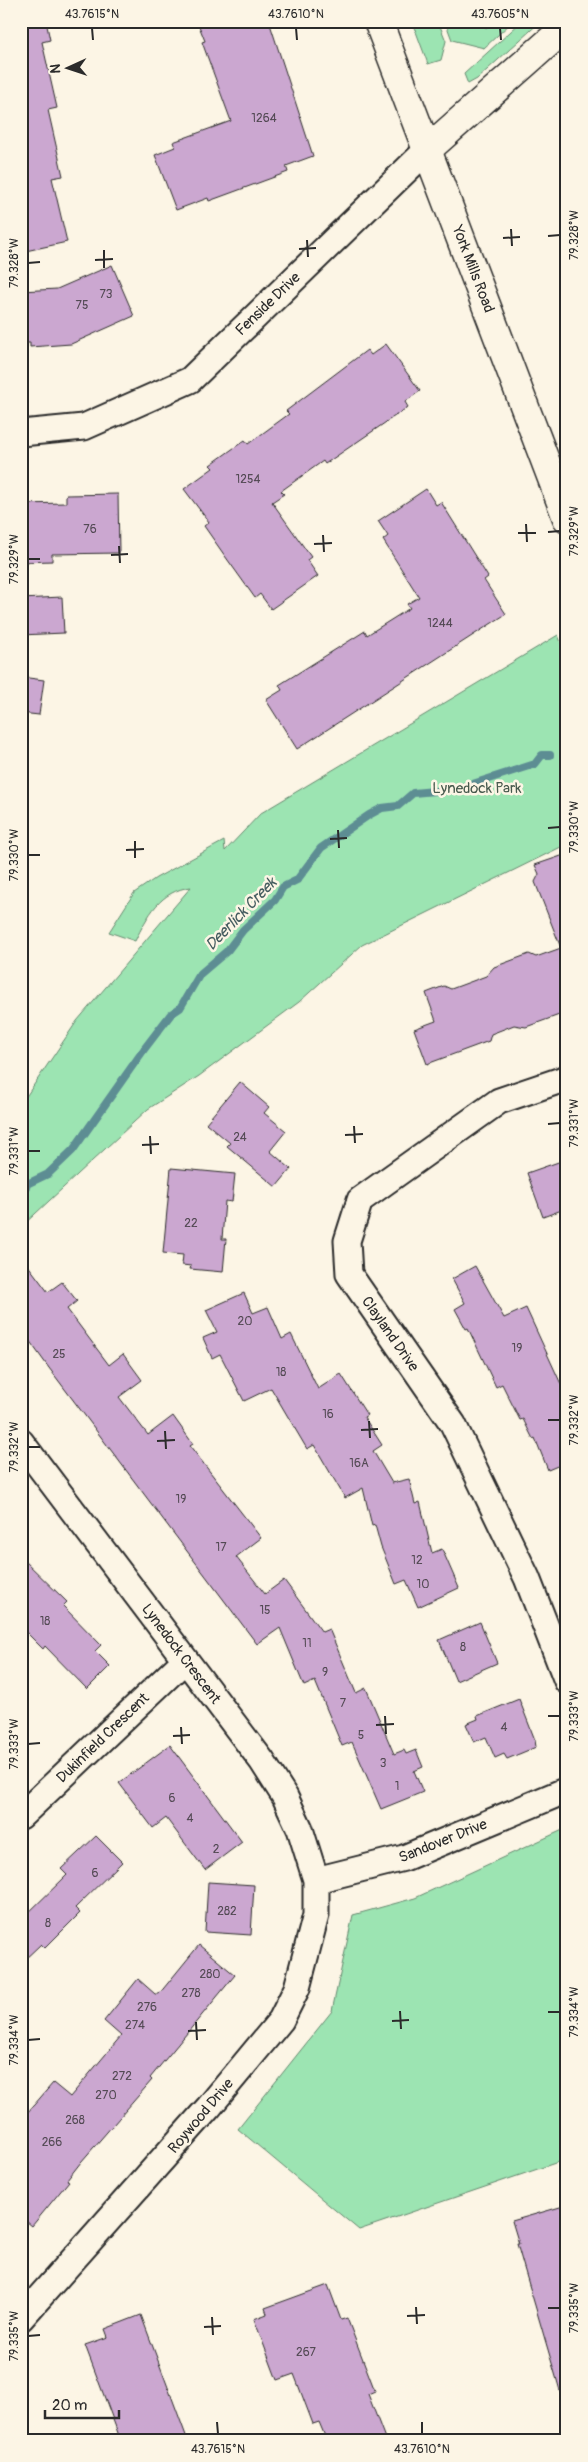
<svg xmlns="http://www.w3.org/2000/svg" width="588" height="2462" viewBox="0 0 588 2462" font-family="Pangolin,sans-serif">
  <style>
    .green { fill: #9ce4b2; stroke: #64886e }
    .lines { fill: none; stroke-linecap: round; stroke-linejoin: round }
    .stream { stroke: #5d8d93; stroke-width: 8 }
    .building { fill: #cba7d0; stroke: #2b2b2b }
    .minor-casing { stroke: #2b2b2b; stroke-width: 29 }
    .tertiary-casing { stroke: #2b2b2b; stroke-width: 31 }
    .secondary-casing { stroke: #2b2b2b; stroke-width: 31 }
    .minor { stroke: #fcf5e5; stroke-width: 25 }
    .tertiary { stroke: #fcf5e5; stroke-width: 28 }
    .secondary { stroke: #fcf5e5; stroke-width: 28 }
    .ticks { fill: none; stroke: #2b2b2b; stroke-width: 2 }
    .labels { text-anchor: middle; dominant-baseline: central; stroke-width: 5; stroke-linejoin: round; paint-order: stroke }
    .number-label { font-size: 12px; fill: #534a54 }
    .street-label { font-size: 15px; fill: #2b2b2b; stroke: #fcf5e5 }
    .park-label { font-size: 15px; fill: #47594d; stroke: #fcf5e5 }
    .water-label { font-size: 16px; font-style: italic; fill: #445c5f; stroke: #fcf5e5 }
    .neatline { fill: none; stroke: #2b2b2b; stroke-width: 2 }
    .ticks-label { font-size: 12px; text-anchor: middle; fill: #2b2b2b }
  </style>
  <rect width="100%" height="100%" fill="#fcf5e5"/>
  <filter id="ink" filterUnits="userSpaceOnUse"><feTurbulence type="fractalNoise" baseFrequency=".02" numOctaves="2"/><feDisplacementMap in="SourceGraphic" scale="10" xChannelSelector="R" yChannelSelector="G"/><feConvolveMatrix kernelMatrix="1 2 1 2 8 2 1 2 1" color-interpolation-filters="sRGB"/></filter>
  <g filter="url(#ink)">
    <path class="green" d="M412 21H438L446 41 441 60 428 64Z
      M445 21H480L486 28 494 21H513L484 48 452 40Z
      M522 21H541L477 79 468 84 464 74Z
      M558 635 567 657V844L362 945 299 1002 199 1076 148 1109 21 1227V1104L77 1021 191 887C160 891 148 915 135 941L109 932 134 893 156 878 224 841 225 851 261 813Z
      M567 1828V2159L359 2230 238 2129 332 2011 353 1915 415 1898Z"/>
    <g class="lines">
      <path class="stream" d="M21 1193 25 1191 27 1184 48 1174 73 1150 145 1048 171 1014 180 1008 200 974 227 951 243 930 275 900 283 887 297 880 321 848 369 815 382 808 398 806 413 793 457 789 535 764 542 755H550"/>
    </g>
    <path class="building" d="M21 21H46L50 40 42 42 57 108 48 110 63 176 52 178 67 242 21 252Z
      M197 21H269L313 156 286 166 288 172 209 201 208 198 176 210 155 155 175 147 173 142 231 121 202 42 205 41Z
      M112 265 134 316 71 344 30 347V343H21V291L57 289Z
      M386 344 420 391 405 402 408 407 325 464 323 461 281 491 284 494 272 502 311 557 307 560 318 576 271 609 260 594 255 598 225 556 204 526 209 522 184 489 213 468 210 465 245 440 248 444 289 414 286 411 367 350 371 355Z
      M426 489 436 505 441 502 488 577 484 580 506 614 297 749 266 700 282 690 279 685 365 631 367 635 410 608 407 604 419 597 383 540 388 536 378 521Z
      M118 494 119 553 52 554V561L21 562V504L66 503V495Z
      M62 597 64 633 21 635V599Z
      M21 677 44 680 39 715 21 713Z
      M567 854V1005L562 1014 526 1027 514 1025 491 1034 489 1041 427 1064 414 1029 436 1021 426 993 444 986 451 989 486 976 494 967 529 954 536 957 561 948 535 882 539 874 535 865Z
      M240 1082 269 1107 264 1113 286 1131 270 1151 291 1169 276 1187 227 1146 230 1143 206 1123Z
      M567 1159V1208L543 1217 527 1173Z
      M171 1168 235 1174 232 1202 225 1201 222 1239H226L223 1272 190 1269 191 1266 182 1265 183 1255 163 1253Z
      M21 1256 48 1292 62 1282 77 1301 67 1309 109 1365 123 1354 142 1380 119 1397 148 1435 173 1416 193 1444 190 1446 261 1538 236 1557 265 1594 284 1580 322 1632 329 1629 356 1693 366 1688 394 1754 404 1750 406 1754 416 1750 423 1767 414 1771 423 1792 381 1809 352 1742 342 1746 315 1681 304 1686 280 1628 257 1644 49 1368 21 1329Z
      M475 1266 504 1318 526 1308 567 1397V1462L548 1470 535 1438 533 1439 523 1419 520 1420 502 1384 496 1387 468 1328 466 1329 455 1309 465 1303 452 1279Z
      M244 1293 253 1313 268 1307 282 1339 291 1334 318 1389 341 1374 367 1415 364 1417 382 1445 373 1451 392 1483 409 1479 415 1504 420 1502 432 1553 442 1549 459 1588 418 1607 406 1580 396 1584 381 1547 375 1525 372 1526 363 1488 345 1498 314 1445 307 1449 271 1388 244 1401 220 1354 212 1358 203 1338 217 1332 206 1310Z
      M21 1557 67 1602 63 1606 101 1645 95 1651 110 1666 87 1689 45 1646 43 1649 21 1627Z
      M480 1622 497 1663 456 1681 439 1640Z
      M519 1699 535 1740 536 1747 507 1759 504 1754 495 1758 486 1737 474 1742 466 1724 478 1719 477 1716Z
      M170 1745 242 1842 205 1870 166 1818 153 1828 119 1783Z
      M96 1836 122 1862 75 1908 80 1913 45 1948 41 1944 21 1963V1920L67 1875 61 1869Z
      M208 1882 254 1885 251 1935 205 1932Z
      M199 1945 235 1975 150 2078 152 2080 81 2162 67 2180 69 2181 32 2226 21 2217V2120L53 2083 70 2097 121 2036 104 2021 138 1979 155 1994H159Z
      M567 2205V2394H561L517 2244H519L512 2221Z
      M328 2285 341 2320 347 2318 375 2391 368 2394 386 2441H327L319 2422 313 2424 294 2374 277 2380 254 2319 267 2314 265 2308Z
      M141 2315 188 2441H121L85 2345 108 2337 105 2329Z"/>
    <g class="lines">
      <g class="minor-casing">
        <path id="minor" d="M21 433 84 427 190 380 427 150
          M567 1078 499 1101 360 1200 347 1241 349 1274 453 1424 527 1578 567 1681
          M21 1442 262 1761 285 1797 300 1829 316 1880V1915L297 1988 281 2020 209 2107 21 2318
          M21 1816 185 1660
          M316 1880 404 1858 567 1790"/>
      </g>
      <g class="tertiary-casing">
        <path id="tertiary" d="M427 150 567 26"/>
      </g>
      <g class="secondary-casing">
        <path id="secondary" d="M378 21 567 518"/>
      </g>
      <use href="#minor" class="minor"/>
      <use href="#tertiary" class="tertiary"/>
      <use href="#secondary" class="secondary"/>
    </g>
  </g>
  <path class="ticks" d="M92 28 93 40M296 28 297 40M500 28 501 40M511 229 512 246M548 236 560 235M503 238 520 237M307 240 308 257M299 249 316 248M104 250V268M95 260 113 259M28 263 40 262M526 524 527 542M548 532 560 531M518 533H536M323 535 324 552M314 544 332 543M119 546 120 563M111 555 128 554M28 559H40M548 828 560 827M338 830 339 848M330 839 347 838M135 841V858M126 850 144 849M28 855H40M548 1124 560 1123M354 1126 355 1143M345 1135 363 1134M150 1136 151 1154M142 1145 159 1144M28 1151H40M548 1420H560M369 1421 370 1438M361 1430 378 1429M165 1431 166 1449M157 1441 175 1440M28 1447H40M385 1716 386 1734M548 1716H560M376 1725 394 1724M181 1727 182 1744M173 1736 190 1735M28 1744 40 1743M400 2011 401 2029M548 2012H560M392 2021 409 2020M196 2022 197 2040M188 2031 206 2030M28 2040 40 2039M416 2307 417 2324M548 2308H560M407 2316 425 2315M212 2317 213 2335M204 2327 221 2326M28 2336 40 2335M217 2422 218 2434M422 2422V2434"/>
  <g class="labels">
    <g class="number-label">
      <text x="264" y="118">1264</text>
      <text x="106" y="294">73</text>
      <text x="82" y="305">75</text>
      <text x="248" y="479">1254</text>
      <text x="90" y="529">76</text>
      <text x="440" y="623">1244</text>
      <text x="240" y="1137">24</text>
      <text x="191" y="1223">22</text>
      <text x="245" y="1321">20</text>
      <text x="517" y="1348">19</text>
      <text x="59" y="1354">25</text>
      <text x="281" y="1372">18</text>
      <text x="328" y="1414">16</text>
      <text x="359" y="1463">16A</text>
      <text x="181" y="1499">19</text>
      <text x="221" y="1547">17</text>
      <text x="417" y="1560">12</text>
      <text x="423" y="1584">10</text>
      <text x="265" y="1610">15</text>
      <text x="45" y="1621">18</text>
      <text x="307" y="1643">11</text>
      <text x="463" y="1647">8</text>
      <text x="325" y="1672">9</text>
      <text x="343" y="1703">7</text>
      <text x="504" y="1727">4</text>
      <text x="361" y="1735">5</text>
      <text x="383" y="1763">3</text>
      <text x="397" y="1786">1</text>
      <text x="172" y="1798">6</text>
      <text x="190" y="1818">4</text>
      <text x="216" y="1849">2</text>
      <text x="95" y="1873">6</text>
      <text x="227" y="1911">282</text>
      <text x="48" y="1923">8</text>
      <text x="210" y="1974">280</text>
      <text x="191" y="1993">278</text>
      <text x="147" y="2007">276</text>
      <text x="135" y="2025">274</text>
      <text x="122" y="2076">272</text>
      <text x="106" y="2095">270</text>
      <text x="75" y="2120">268</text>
      <text x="52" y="2142">266</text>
      <text x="306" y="2352">267</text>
    </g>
    <g class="street-label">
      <text transform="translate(473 269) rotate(69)">York Mills Road</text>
      <text transform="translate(268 304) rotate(-44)">Fenside Drive</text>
      <text transform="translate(390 1334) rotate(55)">Clayland Drive</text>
      <text transform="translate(181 1654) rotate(53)">Lynedock Crescent</text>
      <text transform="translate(103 1738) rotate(-44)">Dukinfield Crescent</text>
      <text transform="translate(443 1841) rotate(-22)">Sandover Drive</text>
      <text transform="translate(201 2116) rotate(-50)">Roywood Drive</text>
    </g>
    <g class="park-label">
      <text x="477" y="788">Lynedock Park</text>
    </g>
    <g class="water-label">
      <text transform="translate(241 914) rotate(-46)">Deerlick Creek</text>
    </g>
  </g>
  <rect width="588" height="2462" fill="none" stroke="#fcf5e5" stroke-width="55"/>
  <g transform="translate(68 68) rotate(267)" stroke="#fcf5e5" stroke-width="4" paint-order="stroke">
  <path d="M0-4L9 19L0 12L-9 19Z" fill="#2b2b2b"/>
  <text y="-8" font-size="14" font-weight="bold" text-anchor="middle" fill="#2b2b2b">N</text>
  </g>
  <path d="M45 2410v8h74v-8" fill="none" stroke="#2b2b2b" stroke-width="2.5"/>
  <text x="52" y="2410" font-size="15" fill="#2b2b2b" stroke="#fcf5e5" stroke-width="4" paint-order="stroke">20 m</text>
  <rect x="28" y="28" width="532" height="2406" class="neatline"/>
  <g class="ticks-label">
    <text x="92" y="18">43.7615°N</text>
    <text x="296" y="18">43.7610°N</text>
    <text x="500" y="18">43.7605°N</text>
    <text transform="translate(574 235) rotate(-90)" y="4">79.328°W</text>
    <text transform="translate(14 263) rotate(-90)" y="4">79.328°W</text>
    <text transform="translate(574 531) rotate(-90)" y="4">79.329°W</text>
    <text transform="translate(14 559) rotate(-90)" y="4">79.329°W</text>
    <text transform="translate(574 827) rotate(-90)" y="4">79.330°W</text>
    <text transform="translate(14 855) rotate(-90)" y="4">79.330°W</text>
    <text transform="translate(574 1123) rotate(-90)" y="4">79.331°W</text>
    <text transform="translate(14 1151) rotate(-90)" y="4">79.331°W</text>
    <text transform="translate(574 1420) rotate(-90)" y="4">79.332°W</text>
    <text transform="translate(14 1447) rotate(-90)" y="4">79.332°W</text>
    <text transform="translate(574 1716) rotate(-90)" y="4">79.333°W</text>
    <text transform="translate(14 1744) rotate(-90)" y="4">79.333°W</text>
    <text transform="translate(574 2012) rotate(-90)" y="4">79.334°W</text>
    <text transform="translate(14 2040) rotate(-90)" y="4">79.334°W</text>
    <text transform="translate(574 2308) rotate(-90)" y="4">79.335°W</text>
    <text transform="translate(14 2336) rotate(-90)" y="4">79.335°W</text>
    <text x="218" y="2453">43.7615°N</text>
    <text x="422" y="2453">43.7610°N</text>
  </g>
</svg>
